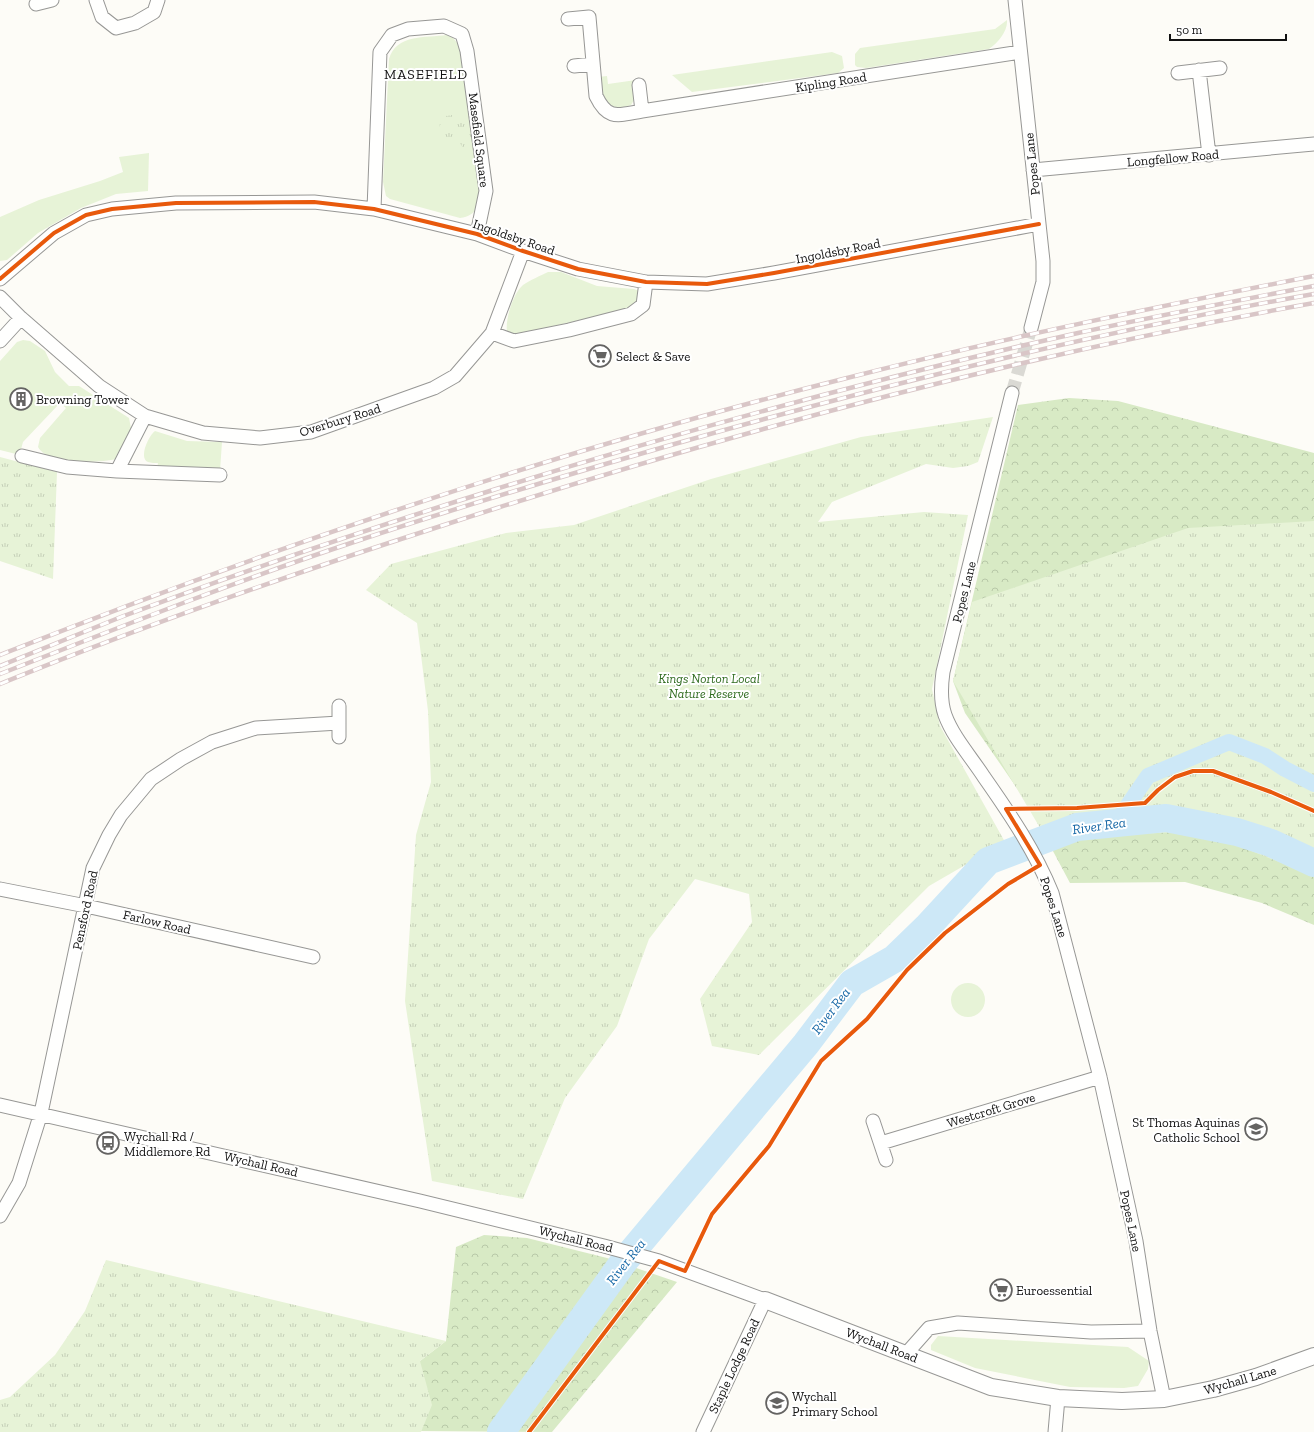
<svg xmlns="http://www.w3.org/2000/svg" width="1314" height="1432" viewBox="0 0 1314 1432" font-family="'Zilla Slab',serif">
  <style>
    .grass { fill: #e7f3d7 }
    .forest { fill: url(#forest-crowns) }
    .park { fill: url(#park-tufts) }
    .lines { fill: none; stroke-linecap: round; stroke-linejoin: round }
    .canal { stroke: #cde8f7; stroke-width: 16 }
    .river { stroke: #cde8f7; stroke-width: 28 }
    .minor-tunnel { stroke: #dad9d4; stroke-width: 13; stroke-dasharray: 13 6; stroke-linecap: butt }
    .minor-casing { stroke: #979795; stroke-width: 15 }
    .tertiary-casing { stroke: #979795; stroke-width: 18 }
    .minor { stroke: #fffffe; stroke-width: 13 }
    .tertiary { stroke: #fffffe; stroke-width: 16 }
    .rail-casing { stroke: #d9c6c7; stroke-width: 4.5 }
    .rail { stroke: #fff; stroke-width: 3; stroke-dasharray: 9; stroke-linecap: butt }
    .cycleway-casing { stroke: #fff; stroke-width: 6 }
    .cycleway { stroke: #e8590c; stroke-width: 4 }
    .labels { text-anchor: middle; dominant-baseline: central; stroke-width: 4; stroke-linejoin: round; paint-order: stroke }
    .street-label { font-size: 13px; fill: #111; stroke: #fff }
    .poi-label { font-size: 13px; fill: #111; stroke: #fff; text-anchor: start }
    .park-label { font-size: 13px; font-style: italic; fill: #2f6b1f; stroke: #fff }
    .neighbourhood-label { font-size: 14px; letter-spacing: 1px; fill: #111; stroke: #fff }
    .water-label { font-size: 14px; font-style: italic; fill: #1768a6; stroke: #fff }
  </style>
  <defs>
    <pattern id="forest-crowns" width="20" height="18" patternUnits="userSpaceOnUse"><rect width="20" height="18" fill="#d8eac5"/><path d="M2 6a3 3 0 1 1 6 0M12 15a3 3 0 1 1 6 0" fill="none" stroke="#b8c8a8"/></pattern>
    <pattern id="park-tufts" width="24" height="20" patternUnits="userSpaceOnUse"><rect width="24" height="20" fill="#e7f3d7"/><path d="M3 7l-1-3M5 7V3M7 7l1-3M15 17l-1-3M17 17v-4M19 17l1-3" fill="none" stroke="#c5cfb8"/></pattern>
  </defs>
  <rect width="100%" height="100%" fill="#fdfcf7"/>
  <path class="grass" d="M1007 20C1008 31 998 43 989 49L866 68 857 67 855 65V54L860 48 995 29Z
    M447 35 453 38 461 47 482 189C479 203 478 216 460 218L390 199 386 196 383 182 389 59C396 34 425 38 447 35Z
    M832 52 842 56 844 68 838 73 692 92 672 75Z
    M607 76 608 84 636 80 634 100 631 105C607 114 601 96 598 77Z
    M149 153 148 191 116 194 81 208 38 233 7 260 0 261V217L39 200 100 181 123 172 119 157Z
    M548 272H561L597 286 634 289 639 291 637 301 630 308 512 336 507 332C505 320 513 293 523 285 530 280 540 276 548 272Z
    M23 340 30 341 45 351 55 372 69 386H79L129 418 131 428 117 459C98 463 47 465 38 447L40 438 66 408 60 403 23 442 20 453 16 454 0 450V361L17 342Z
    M155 431 187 441 222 442 220 471 157 468 158 463C155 463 151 463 148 462 138 458 149 435 155 431Z
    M951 1000a17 17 0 1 1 34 0a17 17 0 1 1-34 0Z
    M938 1336 1128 1347 1149 1361 1148 1369 1138 1386 1124 1388 1070 1387 975 1368 931 1350V1345Z"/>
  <path class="forest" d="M1069 398 1118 401 1314 453V925L1262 903 1185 882 1070 883 1046 838 1077 827 1021 794 965 713 953 681 1018 405Z
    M484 1235 527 1238 607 1258 677 1282 552 1432 420 1431V1361L446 1341 456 1247Z"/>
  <path class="park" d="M473 112 477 148H463L458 140H441L439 117Z
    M993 417 978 462 968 466 953 468 926 464 832 502 818 522 924 512 968 515 932 689 940 726 1005 842 929 886 759 1055 712 1046 700 999 752 922 749 894 695 879 649 939 617 1026 565 1098 523 1199 432 1181 405 1001 416 835 431 782 428 711 417 623 366 590 391 564 506 533 574 525 711 479 861 437Z
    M0 457 57 472 53 579 0 561Z
    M1314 521V876L1202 831 1046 838 953 681 972 602 1188 528Z
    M106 1260 446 1341 420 1361 432 1405 421 1432H0V1400L10 1397 55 1355 85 1311Z"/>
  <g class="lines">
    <path class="canal" d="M1115 824 1148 776 1229 742 1265 756 1285 769 1314 784"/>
    <path class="river" d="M501 1432 625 1260 806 1044 852 983 894 959 928 926 988 861 1077 827 1166 818 1237 832 1271 843 1314 863"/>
    <path class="minor-tunnel" d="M1012 393 1031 328"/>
    <g class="minor-casing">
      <path id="minor" d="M96 0 102 17 116 28 135 23 154 12 158 0
        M1015 0 1043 261V282L1031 328
        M36 4 52 0
        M568 19 589 17 596 96C608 121 618 115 642 111L639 85
        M574 66 593 64
        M1199 70 1209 155
        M1178 73 1220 68
        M642 111 1020 52
        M1033 170 1314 144
        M374 209 380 52 392 35 408 29 444 26 462 34 467 51 486 191 477 234
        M0 279 54 233 86 215 112 209 176 203 314 202 374 209 477 234 523 251 578 269 646 282 707 284 774 273 1039 224
        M0 297 21 318 99 386 145 416 203 433 260 438 311 432 434 388 455 376 492 333 523 251
        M492 333 514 341 569 330 631 314 643 305 646 282
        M0 341 21 318
        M1012 393 943 672C941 686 940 701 945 715 953 737 971 757 984 777 1010 814 1035 851 1052 893L1100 1077 1136 1241 1150 1331 1164 1399
        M22 456 67 467 117 471 220 475
        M117 471 145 416
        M339 706V737
        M0 889 86 906 313 957
        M0 1105 420 1201 604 1246 659 1261 765 1300 703 1432
        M873 1121 886 1160
        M881 1143 1100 1077
        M0 1216 19 1183 41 1113 93 868 109 835 121 815 151 779 181 759 212 742 256 728 339 723
        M906 1354 929 1328 958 1323 1091 1332 1150 1331
        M1055 1432 1058 1398"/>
    </g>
    <g class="tertiary-casing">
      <path id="tertiary" d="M765 1300 991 1387 1058 1398 1122 1401 1164 1399 1213 1389 1256 1377 1314 1356"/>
    </g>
    <use href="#minor" class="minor"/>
    <use href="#tertiary" class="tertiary"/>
    <g class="rail-casing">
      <path id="rail" d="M0 655C275 546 556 451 843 379 999 339 1156 307 1314 276
        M0 666C40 650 81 633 121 617 243 571 368 529 493 490 685 430 881 377 1078 333 1156 316 1235 301 1314 286
        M0 674C115 629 231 583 348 544 455 508 563 476 671 445 882 385 1097 332 1314 294
        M0 684C144 625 292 574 441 526 727 433 1018 356 1314 303"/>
    </g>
    <use href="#rail" class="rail"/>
    <g class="cycleway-casing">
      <path id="cycleway" d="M0 279 54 233 86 215 112 209 176 203 314 202 374 209 477 234 523 251 578 269 646 282 707 284 774 273 1039 224
        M529 1432 659 1261 685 1271 712 1214 769 1146 821 1061 867 1019 907 970 945 933 1008 884 1040 865 1006 809 1077 808 1145 803 1158 790 1175 777 1193 771H1213L1271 792 1314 811"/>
    </g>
    <use href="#cycleway" class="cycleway"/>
  </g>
  <defs>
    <g id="supermarket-ring" transform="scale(1.15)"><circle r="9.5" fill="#fff" stroke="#646362" stroke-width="1.5"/><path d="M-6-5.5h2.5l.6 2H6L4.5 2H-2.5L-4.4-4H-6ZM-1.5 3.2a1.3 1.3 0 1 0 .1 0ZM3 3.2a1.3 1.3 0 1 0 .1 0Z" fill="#646362"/></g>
    <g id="building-ring" transform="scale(1.15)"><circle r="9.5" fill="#fff" stroke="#646362" stroke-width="1.5"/><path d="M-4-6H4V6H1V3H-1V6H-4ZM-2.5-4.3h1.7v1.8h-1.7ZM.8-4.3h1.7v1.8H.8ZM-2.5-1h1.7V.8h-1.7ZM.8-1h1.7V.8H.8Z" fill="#646362"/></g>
    <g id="school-ring" transform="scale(1.15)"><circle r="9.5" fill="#fff" stroke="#646362" stroke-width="1.5"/><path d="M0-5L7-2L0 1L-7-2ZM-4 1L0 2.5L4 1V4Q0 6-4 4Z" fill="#646362"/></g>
    <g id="bus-ring" transform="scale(1.15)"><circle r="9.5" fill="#fff" stroke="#646362" stroke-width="1.5"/><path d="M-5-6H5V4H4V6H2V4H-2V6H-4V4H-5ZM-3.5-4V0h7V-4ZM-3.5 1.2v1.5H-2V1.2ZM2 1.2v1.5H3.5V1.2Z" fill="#646362"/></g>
  </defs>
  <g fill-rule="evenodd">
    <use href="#supermarket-ring" x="600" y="356"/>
    <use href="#building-ring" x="21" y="399"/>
    <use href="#school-ring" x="1256" y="1129"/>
    <use href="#bus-ring" x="108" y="1143"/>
    <use href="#supermarket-ring" x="1001" y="1290"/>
    <use href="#school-ring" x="777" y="1403"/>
  </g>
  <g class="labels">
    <g class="street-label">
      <text transform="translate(831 82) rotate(-9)">Kipling Road</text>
      <text transform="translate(479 140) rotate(83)">Masefield Square</text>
      <text transform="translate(1173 158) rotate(-5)">Longfellow Road</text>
      <text transform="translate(1032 164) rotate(-96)">Popes Lane</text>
      <text transform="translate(514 237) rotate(19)">Ingoldsby Road</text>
      <text transform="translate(838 251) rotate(-11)">Ingoldsby Road</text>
      <text transform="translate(340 420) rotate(-17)">Overbury Road</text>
      <text transform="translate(964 592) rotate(-76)">Popes Lane</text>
      <text transform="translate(1054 907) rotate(72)">Popes Lane</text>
      <text transform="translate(85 910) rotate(-78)">Pensford Road</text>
      <text transform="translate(157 922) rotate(13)">Farlow Road</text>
      <text transform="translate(991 1110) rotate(-17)">Westcroft Grove</text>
      <text transform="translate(261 1164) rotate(13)">Wychall Road</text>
      <text transform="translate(1131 1221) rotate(78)">Popes Lane</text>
      <text transform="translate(576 1239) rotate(14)">Wychall Road</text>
      <text transform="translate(882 1345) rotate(21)">Wychall Road</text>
      <text transform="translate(734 1366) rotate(-65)">Staple Lodge Road</text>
      <text transform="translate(1240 1380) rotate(-16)">Wychall Lane</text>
    </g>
    <g class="poi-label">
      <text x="616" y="356">Select &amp; Save</text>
      <text x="36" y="399">Browning Tower</text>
      <text x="1240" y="1122" text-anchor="end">St Thomas Aquinas<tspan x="1240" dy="15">Catholic School</tspan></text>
      <text x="124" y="1136">Wychall Rd /<tspan x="124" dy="15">Middlemore Rd</tspan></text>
      <text x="1016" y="1290">Euroessential</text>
      <text x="792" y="1396">Wychall<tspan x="792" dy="15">Primary School</tspan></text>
    </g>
    <g class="park-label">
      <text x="709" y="678">Kings Norton Local<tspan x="709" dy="15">Nature Reserve</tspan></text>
    </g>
    <g class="neighbourhood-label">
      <text x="426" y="74">MASEFIELD</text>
    </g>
    <g class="water-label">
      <text transform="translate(1099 826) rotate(-8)">River Rea</text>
      <text transform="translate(831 1011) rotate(-53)">River Rea</text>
      <text transform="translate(626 1262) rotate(-52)">River Rea</text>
    </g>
  </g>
  <path d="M1170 34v6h116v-6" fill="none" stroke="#111111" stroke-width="2"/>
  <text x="1176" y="34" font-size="12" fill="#111111" stroke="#ffffff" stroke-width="3" paint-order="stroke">50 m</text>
</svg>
